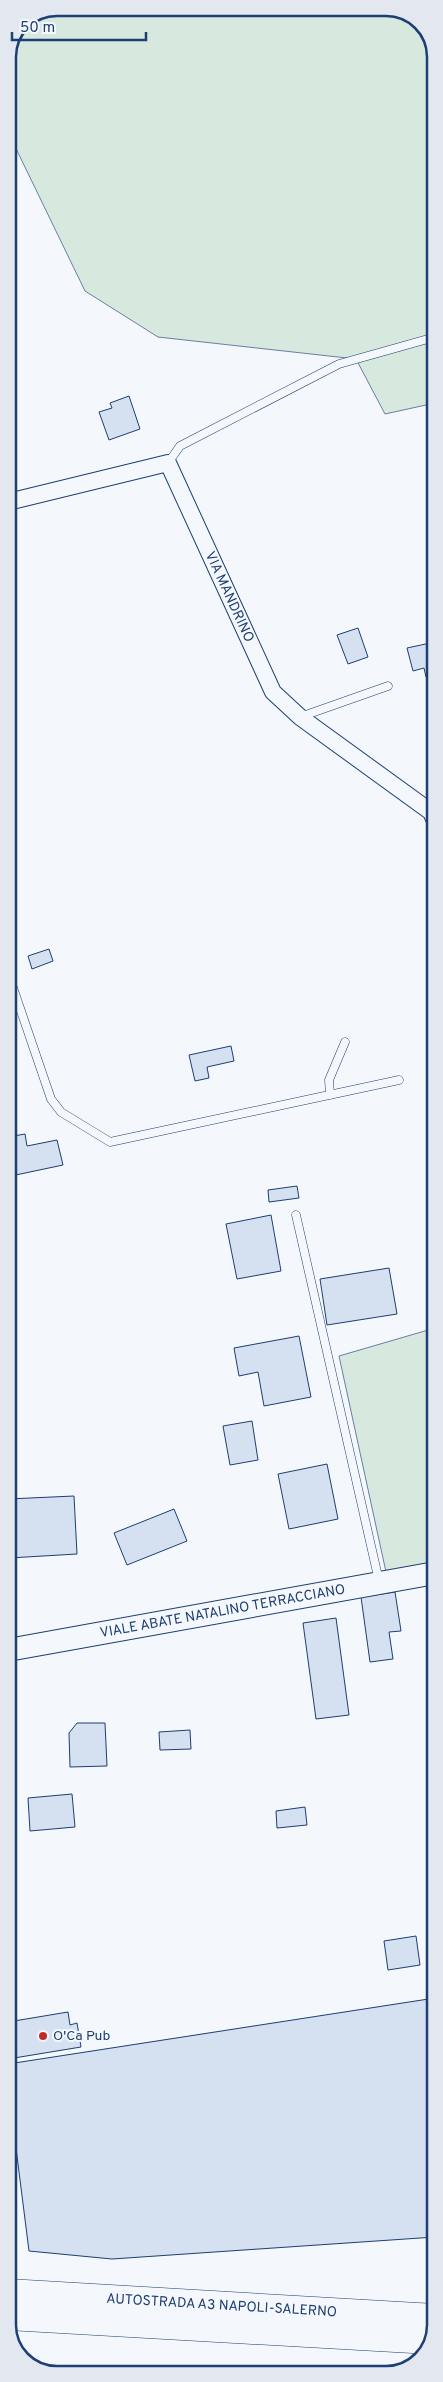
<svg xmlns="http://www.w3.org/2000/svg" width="443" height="2382" viewBox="0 0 443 2382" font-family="Overpass,sans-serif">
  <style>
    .green { fill: #d7e8df; stroke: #687fa3 }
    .building { fill: #d5e0f0; stroke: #1d3f73 }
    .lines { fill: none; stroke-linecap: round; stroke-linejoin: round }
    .lane-casing { stroke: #1d3f73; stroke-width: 9 }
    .street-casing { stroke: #1d3f73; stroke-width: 18 }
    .secondary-casing { stroke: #1d3f73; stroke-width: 24 }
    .highway-casing { stroke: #1d3f73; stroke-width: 29 }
    .lane { stroke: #f4f7fb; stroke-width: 8 }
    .street { stroke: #f4f7fb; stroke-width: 16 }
    .secondary { stroke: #f4f7fb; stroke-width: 22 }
    .highway { stroke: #f4f7fb; stroke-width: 28 }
    .power { stroke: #c62828; stroke-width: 1; stroke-dasharray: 18 4 2.5 4; stroke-linecap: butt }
    .poi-dot { fill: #c62828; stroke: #f4f7fb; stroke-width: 2 }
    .labels { text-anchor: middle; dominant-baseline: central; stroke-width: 4; stroke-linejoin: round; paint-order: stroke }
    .street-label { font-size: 14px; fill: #1d3f73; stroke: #f4f7fb }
    .poi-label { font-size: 14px; fill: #1d3f73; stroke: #f4f7fb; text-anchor: start }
    .rim { fill: none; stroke: #1d3f73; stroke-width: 2.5 }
  </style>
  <rect width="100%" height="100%" fill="#f4f7fb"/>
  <path class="green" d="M57 8H392L421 22 435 51V403L385 414 356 359 158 337 85 291 8 132V57L22 22Z
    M435 1328V1563L386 1572 339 1356Z"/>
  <path class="building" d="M129 396 140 429 109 440 99 412 112 408 110 403Z
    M358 628 368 657 348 664 337 635Z
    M435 642V675L426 677 424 668 413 671 407 648Z
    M49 949 53 961 32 969 28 956Z
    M435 1016V1041L430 1019Z
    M231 1046 234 1061 207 1067 209 1078 195 1081 189 1055Z
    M25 1134 27 1146 57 1140 63 1165 11 1176 8 1159V1137Z
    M297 1186 299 1198 269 1202 268 1190Z
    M271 1215 281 1271 237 1279 226 1224Z
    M389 1268 397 1314 327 1325 320 1279Z
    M299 1336 311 1397 264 1406 258 1372 239 1376 234 1348Z
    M252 1421 258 1460 230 1465 223 1426Z
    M327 1464 338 1519 289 1529 278 1474Z
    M74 1496 77 1554 9 1558 8 1499Z
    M174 1509 187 1541 127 1565 114 1533Z
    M395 1592 401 1631 389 1632 393 1659 370 1662 361 1597Z
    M336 1618 349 1715 316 1719 303 1623Z
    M77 1723H105L107 1766 70 1767 69 1733Z
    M190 1730 191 1749 160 1750 159 1732Z
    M8 1770 14 1784 8 1786Z
    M72 1794 75 1827 30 1831 28 1798Z
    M305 1807 307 1825 277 1828 276 1811Z
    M8 1857H10L13 1879 8 1880Z
    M416 1936 420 1965 388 1970 384 1941Z
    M435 1998V2237L112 2259 29 2251 8 2085V2064Z
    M68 2012 70 2025 77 2023 81 2047 8 2059V2022Z"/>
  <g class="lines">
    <g class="lane-casing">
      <path id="lane" d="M168 463 180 446 339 364 435 337
        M300 717 388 686
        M8 973 51 1099 61 1112 110 1142 399 1080
        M330 1095 329 1080 345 1042
        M296 1215 379 1581"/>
    </g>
    <g class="street-casing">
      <g id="street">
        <path id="s1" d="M8 502 168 463 273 692 300 717 431 812 435 821"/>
      </g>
    </g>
    <g class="secondary-casing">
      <g id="secondary">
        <path id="s2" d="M8 1650 435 1573"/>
      </g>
    </g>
    <g class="highway-casing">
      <g id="highway">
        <path id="s3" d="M8 2293 435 2318"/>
        <path d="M8 2316 430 2340"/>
      </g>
    </g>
    <use href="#lane" class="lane"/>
    <use href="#street" class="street"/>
    <use href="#secondary" class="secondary"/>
    <use href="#highway" class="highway"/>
    <path class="power" d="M54 9 111 8"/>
  </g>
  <circle class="poi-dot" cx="43" cy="2036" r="5"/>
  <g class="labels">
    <g class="street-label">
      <text stroke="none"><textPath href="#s1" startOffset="312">VIA MANDRINO</textPath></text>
      <text stroke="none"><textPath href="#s2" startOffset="218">VIALE ABATE NATALINO TERRACCIANO</textPath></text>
      <text stroke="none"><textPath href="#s3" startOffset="214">AUTOSTRADA A3 NAPOLI-SALERNO</textPath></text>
    </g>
    <g class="poi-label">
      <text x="53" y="2036">O'Ca Pub</text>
    </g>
  </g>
  <path d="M0 0H443V2382H0ZM57 16H386A41 41 0 0 1 427 57V2325A41 41 0 0 1 386 2366H57A41 41 0 0 1 16 2325V57A41 41 0 0 1 57 16Z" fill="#e3e8f0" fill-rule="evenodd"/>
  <path class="rim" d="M57 16H386A41 41 0 0 1 427 57V2325A41 41 0 0 1 386 2366H57A41 41 0 0 1 16 2325V57A41 41 0 0 1 57 16Z"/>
  <path d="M12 32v8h134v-8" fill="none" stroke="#1d3f73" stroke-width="2.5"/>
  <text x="20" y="32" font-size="15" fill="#1d3f73" stroke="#f4f7fb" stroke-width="4" paint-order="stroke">50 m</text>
</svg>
